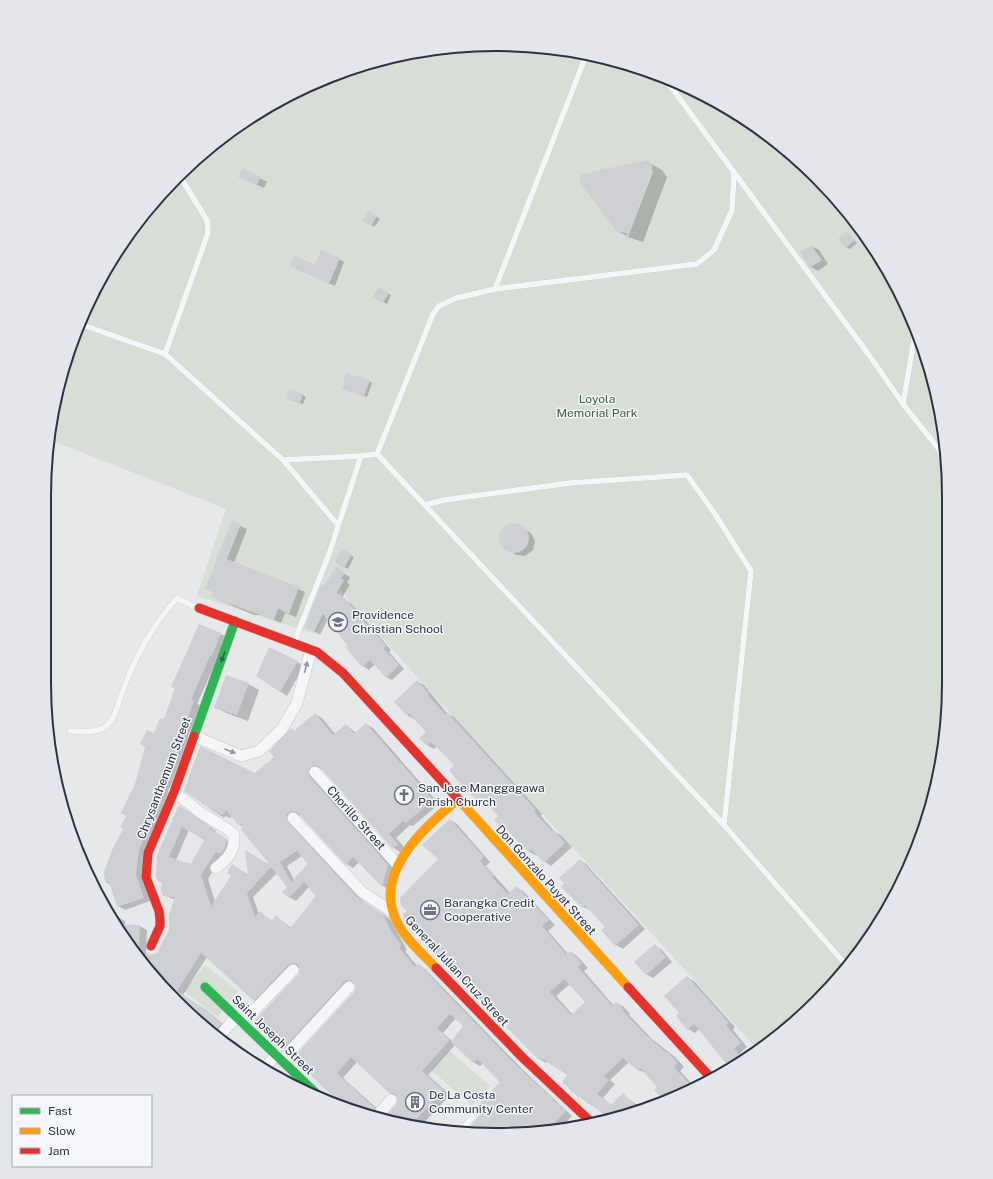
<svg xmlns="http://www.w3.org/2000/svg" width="993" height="1179" viewBox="0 0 993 1179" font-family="'Public Sans',sans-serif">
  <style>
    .green { fill: #d6ded6 }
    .water { fill: #b4c4d5 }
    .shadow { fill: #0003; fill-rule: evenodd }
    .building { fill: #ced0d3; fill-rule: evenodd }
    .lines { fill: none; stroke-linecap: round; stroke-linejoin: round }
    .lane-casing { stroke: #c4c6c8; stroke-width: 6 }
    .street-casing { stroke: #c4c6c8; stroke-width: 12 }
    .fast-casing { stroke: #c4c6c8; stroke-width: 10 }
    .slow-casing { stroke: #c4c6c8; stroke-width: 10 }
    .jam-casing { stroke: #c4c6c8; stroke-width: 10 }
    .lane { stroke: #f5f6f7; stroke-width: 5.5 }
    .street { stroke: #f5f6f7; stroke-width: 11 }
    .fast { stroke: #30b455; stroke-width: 9 }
    .slow { stroke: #ff9f0a; stroke-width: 9 }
    .jam { stroke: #e5322d; stroke-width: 9 }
    .oneway { fill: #2d614b }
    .oneway2 { fill: #90959e }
    .labels { text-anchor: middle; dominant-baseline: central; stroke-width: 3; stroke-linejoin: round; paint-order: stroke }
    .park-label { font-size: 12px; fill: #3f6138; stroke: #f4f6f9 }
    .poi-label { font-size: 12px; fill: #2b3445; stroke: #f4f6f9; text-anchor: start }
    .street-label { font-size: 12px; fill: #2b3445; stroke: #f4f6f9 }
    .rim { fill: none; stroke: #2b3445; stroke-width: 2 }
  </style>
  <rect width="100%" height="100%" fill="#e6e8ea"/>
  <path class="green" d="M497 44 585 53 670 79 748 120 817 177 873 245 915 324 940 408 949 496 948 712 925 828 888 909 837 981 758 1050 409 668 340 590 315 634 197 596 226 509 48 439 59 379 91 297 137 221 177 176 245 120 324 78 408 53Z
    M205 965 238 991 217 1017 184 991Z
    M449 1050 490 1086 472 1106 431 1070Z"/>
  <path class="water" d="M949 549V577L943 569 941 558Z"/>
  <path class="shadow" d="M647 162 662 170 667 177 643 242 628 237 653 171H651L627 236 617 231Z
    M239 177 260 178 267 182 264 188Z
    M369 212 380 219 374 227 364 221Z
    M847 233 857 243 850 249 846 247Z
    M811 246 819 250 828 264 818 271 811 267Z
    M339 259 344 262 335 286 296 268 315 266Z
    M378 289 391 295 387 304 374 297Z
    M369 381 372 383 367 397 346 390Z
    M303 395 306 397 303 404 290 400Z
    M232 522 247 529 234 563 305 592 296 617 285 613 281 623 262 615H254L212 597Z
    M510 525 519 526 531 533 535 541 533 550 525 556 516 555 501 544 500 539 503 530Z
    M343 551 354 557 348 569 336 562Z
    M336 569 350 577 347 583 350 584 342 598 352 604 391 650 389 652 404 669 392 680 386 677 375 664 369 670 363 666 328 619 320 635 312 630 325 588Z
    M220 634 227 637 197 704 200 705 145 856 150 901 125 910 118 906 111 885 106 882 124 829 136 785 154 734Z
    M297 662 304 666 287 696 257 676Z
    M417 681 424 685 447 713 454 717 542 814 541 816 555 832 561 835 572 847 551 866 545 862 537 854 535 855 528 851 508 830 501 826 500 816 489 804 487 806 480 802 450 770 456 765 437 746 434 749 427 745V732L414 719 407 715Z
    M248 684 259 690 248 721 226 713 215 707Z
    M315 714 322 718 335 734 346 725 356 733 366 724 373 728 439 804 413 826 410 825 396 838 405 848 400 852 394 848 323 769H321L315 773 395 870 389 890 383 886 359 862 353 868 347 864 301 815 295 817 294 827 364 902 390 919 407 950 405 951 417 966 419 965 425 969 522 1069 572 1116 558 1131H467L482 1114 502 1082 483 1063 480 1066 473 1062 455 1045 428 1075 450 1095 420 1127 386 1117 399 1102 397 1097 390 1093 357 1062 343 1078 381 1112 379 1116 346 1107 295 1058 355 992 357 988 356 984 351 986 290 1052 284 1048 301 967 295 969 261 1004 254 1000 207 957 183 995 214 1016 228 1028 221 1037 156 981 114 917H118L125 921V926H140L147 930 146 955 153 956 160 951 170 930 175 900 164 895 163 883 158 880 186 810 216 831 215 833 233 844 223 855 208 879 215 902 239 869 250 876 246 852 273 868 243 828 232 816 230 818 225 816 224 818 186 791 255 774 276 757 292 730 295 731ZM189 830 205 840 191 865 176 860ZM302 856 309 864 294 880 287 866ZM277 873 288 887 289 897 296 901 309 887 317 896 291 928 276 916 272 921 261 913 259 914 253 897ZM456 1018 464 1026 452 1041 443 1033Z
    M450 820 457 824 490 862 486 866 510 893 516 887 523 891 555 925 548 931 568 954 571 952 577 956 588 968 584 971 614 1006 617 1003 624 1007 630 1014 629 1015 652 1039 675 1057 684 1067 680 1071 695 1087 666 1102 658 1087 646 1073 638 1070 629 1062 610 1080 615 1084 603 1098 612 1106 623 1095 641 1108 609 1117 580 1097 568 1074 548 1061 546 1063 540 1059 511 1024 500 1014 493 1011 416 932 408 911 439 859ZM570 984 587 1002 573 1015 556 996Z
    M580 860 586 864 645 929 623 949 616 945 602 930 606 927 590 910 583 907Z
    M655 946 662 950 672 962 653 978 646 974Z
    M687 977 694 981 735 1027 733 1030 747 1047 740 1053 746 1060 730 1068 699 1029 695 1033 688 1029 680 1013Z
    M229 1038 236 1042 266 1068 265 1069 245 1059 225 1041Z"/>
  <path class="building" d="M648 160 653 167 629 234 616 231 579 182 582 174Z
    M242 168 261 177 257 185 238 177Z
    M369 211 377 216 371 226 362 221Z
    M847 232 855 240 846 248 838 239Z
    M811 245 822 260 810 268 800 252Z
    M321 250 340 258 329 284 289 266 294 256 315 264Z
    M378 287 389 293 383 303 373 297Z
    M346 373 370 380 364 396 342 389Z
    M289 389 303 394 300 403 286 399Z
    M232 520 241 524 227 559 299 587 289 614 278 609 274 620 211 597 213 592 205 589Z
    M499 538a15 15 0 1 1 30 0a15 15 0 1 1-30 0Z
    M342 549 352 554 344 568 335 562Z
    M336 567 345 573 341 578 344 580 337 593 346 599 370 629 371 628 386 646 383 648 399 665 386 678 370 660 362 667 346 648 348 646 323 614 314 632 305 627 321 585 324 586Z
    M199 624 221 633 212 656H210L191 700 194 701 180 740 182 741 165 789 139 850 136 874 144 898 117 907 109 881 105 882 104 872 113 848 123 829 120 827 126 816 121 813 135 784 145 747 140 744 147 730 154 733 160 718 164 719 175 688 171 687Z
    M269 647 298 661 280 692 256 676Z
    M226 675 249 683 237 715 214 708Z
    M417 680 429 694 428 696 445 714 447 712 536 810 534 812 552 831 554 830 565 843 544 863 531 849 528 852 503 825 501 827 494 820 498 816 483 799 479 803 457 780 449 770 454 765 431 742 427 746 419 738 426 732 409 713 407 716 394 702Z
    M315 713 333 735 346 724 354 734 366 723 433 800 406 823 403 821 389 834 398 844 393 849 320 767 314 765 309 769 310 777 388 865 382 887 353 857 346 865 298 813 292 811 288 813 286 816 288 822 357 897 383 914 391 931 401 945 399 947 415 967 418 963 515 1064 566 1111 547 1131H466L484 1110 478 1105 500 1082 477 1059 473 1063 451 1042 463 1026 450 1014 437 1028 450 1040 422 1071 443 1090 412 1124 385 1117 397 1104V1097L393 1093H389L351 1057 337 1073 375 1108 371 1113 343 1106 293 1058 354 992 356 985 353 982 347 980 344 982 283 1049 254 1021 298 975 300 968 298 965 294 963 288 965 254 1001 201 953 177 991 207 1010 222 1023 214 1032 156 981 142 959 146 953 152 955 157 953 169 930V915L175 897 163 896 161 890 162 882 158 881 156 876 157 855 179 805 209 826V828L227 839 224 850 221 854 216 852 201 875 211 906 231 876 227 873 232 864 248 875 245 850 270 865 242 831 241 823 239 826 226 810 223 815 218 813 217 814 184 791 200 746 255 773 274 757 269 751 289 730 292 728 294 731ZM182 827 204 840 191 864 169 857ZM297 851 308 864 291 882 280 862ZM271 867 287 887 282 892 289 898 304 882 316 896 290 928 276 915 271 921 260 911 255 917 247 893Z
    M450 819 484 857 480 861 494 876 492 877 508 894 516 886 549 920 542 926 566 954 571 951 582 964 578 967 612 1006 617 1002 624 1010 623 1011 645 1034 667 1053 668 1052 678 1063 674 1067 693 1088 665 1102 654 1090 657 1087 640 1068 638 1071 623 1058 604 1076 609 1080 597 1094 611 1105 623 1093 639 1109 600 1119 599 1118 603 1114 589 1102 588 1104 580 1096 579 1098 562 1082 567 1075 541 1058 539 1060 506 1027 509 1024 494 1010 492 1012 415 933 404 917 403 914 407 911 401 906 400 898 438 859 422 845ZM564 979 585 1002 571 1015 550 992Z
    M580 859 639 925 615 946 601 930 605 927 585 905 582 908 561 887 564 883 559 878Z
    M119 924 140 925 139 955 127 936Z
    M655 944 666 957 646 975 634 962Z
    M687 976 729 1023 726 1025 741 1043 734 1049 745 1060 730 1068 694 1024 687 1030 676 1016 679 1013 664 996Z"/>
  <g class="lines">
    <g class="lane-casing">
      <path id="lane" d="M663 76 869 355 903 404 945 457
        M495 289 587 53
        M80 324 165 354 283 460 338 525
        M165 354 208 233 207 220 179 175
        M903 404 916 328
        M377 454 724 825 847 966
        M283 460 361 456
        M425 505 444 500 570 483 687 475 715 514 751 571 724 825
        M295 640 329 554 361 456 377 454 433 314 439 306 456 298 495 289 697 264 714 250 732 210 734 173
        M70 731C80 731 95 733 103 728 114 722 117 707 121 696 133 661 152 626 177 598L197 608
        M460 1131 478 1111"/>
    </g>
    <g class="street-casing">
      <path id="street" d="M194 736 241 756 259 751 282 729 297 703 311 650
        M315 772 397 864
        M174 792 201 813 229 830 234 835C235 852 228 858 216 868
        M293 818 362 892 391 911
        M242 1023 293 970
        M220 1036 236 1017
        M282 1060 349 987
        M264 1069 276 1055
        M378 1115 391 1100"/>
    </g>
    <g class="fast-casing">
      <path id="fast" d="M194 736 235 621
        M205 987 324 1101"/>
    </g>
    <g class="slow-casing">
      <path id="slow" d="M461 802 628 987
        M436 968C423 954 406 940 397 922 372 873 424 828 457 800"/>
    </g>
    <g class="jam-casing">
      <path id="jam" d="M199 608 317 652 343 673 461 802
        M151 946 160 926V919L159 911 146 877 148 853 174 792 194 736
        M436 968 522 1057 591 1122
        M628 987 711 1078"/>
    </g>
    <use href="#lane" class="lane"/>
    <use href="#street" class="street"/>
    <use href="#fast" class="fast"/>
    <use href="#slow" class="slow"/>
    <use href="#jam" class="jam"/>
  </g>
  <defs><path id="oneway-solid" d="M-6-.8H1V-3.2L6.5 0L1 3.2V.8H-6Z"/></defs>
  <use class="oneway" href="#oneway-solid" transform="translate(223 657) rotate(110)"/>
  <g class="oneway2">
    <use href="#oneway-solid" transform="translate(306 667) rotate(-76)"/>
    <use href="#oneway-solid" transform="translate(230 751) rotate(23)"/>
  </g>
  <defs>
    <g id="school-ring" transform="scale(1)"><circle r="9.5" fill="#f4f6f9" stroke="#6c737f" stroke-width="1.5"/><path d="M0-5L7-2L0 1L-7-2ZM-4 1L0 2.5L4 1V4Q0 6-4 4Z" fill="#6c737f"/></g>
    <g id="church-ring" transform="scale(1)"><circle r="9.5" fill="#f4f6f9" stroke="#6c737f" stroke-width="1.5"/><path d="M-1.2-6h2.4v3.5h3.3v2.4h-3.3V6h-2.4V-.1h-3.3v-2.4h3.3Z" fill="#6c737f"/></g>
    <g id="office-ring" transform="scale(1)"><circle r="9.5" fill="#f4f6f9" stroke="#6c737f" stroke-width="1.5"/><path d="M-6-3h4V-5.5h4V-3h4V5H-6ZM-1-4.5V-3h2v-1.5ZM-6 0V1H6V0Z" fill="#6c737f"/></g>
    <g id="building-ring" transform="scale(1)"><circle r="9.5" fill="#f4f6f9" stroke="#6c737f" stroke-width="1.5"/><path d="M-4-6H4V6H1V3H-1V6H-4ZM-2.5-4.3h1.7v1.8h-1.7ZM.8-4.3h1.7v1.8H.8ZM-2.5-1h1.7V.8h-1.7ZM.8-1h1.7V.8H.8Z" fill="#6c737f"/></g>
  </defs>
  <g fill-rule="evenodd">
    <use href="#school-ring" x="338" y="622"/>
    <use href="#church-ring" x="404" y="795"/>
    <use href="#office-ring" x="430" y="910"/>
    <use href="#building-ring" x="415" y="1102"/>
  </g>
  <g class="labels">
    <g class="park-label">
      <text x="597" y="399">Loyola<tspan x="597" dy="14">Memorial Park</tspan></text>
    </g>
    <g class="poi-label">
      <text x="352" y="615">Providence<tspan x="352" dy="14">Christian School</tspan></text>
      <text x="418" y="788">San Jose Manggagawa<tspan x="418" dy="14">Parish Church</tspan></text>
      <text x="444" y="903">Barangka Credit<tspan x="444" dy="14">Cooperative</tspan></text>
      <text x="429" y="1095">De La Costa<tspan x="429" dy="14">Community Center</tspan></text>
    </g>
    <g class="street-label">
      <text transform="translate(164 778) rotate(-69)">Chrysanthemum Street</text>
      <text transform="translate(356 818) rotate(48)">Chorillo Street</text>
      <text transform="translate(546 880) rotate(48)">Don Gonzalo Puyat Street</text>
      <text transform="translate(457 971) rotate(47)">General Julian Cruz Street</text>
      <text transform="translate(273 1035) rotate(44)">Saint Joseph Street</text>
    </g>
  </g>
  <path d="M0 0H993V1179H0ZM496 51H497A445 445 0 0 1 942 496V683A445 445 0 0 1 497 1128H496A445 445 0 0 1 51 683V496A445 445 0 0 1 496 51Z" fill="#e4e6eb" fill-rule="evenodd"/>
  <path class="rim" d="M496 51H497A445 445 0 0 1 942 496V683A445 445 0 0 1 497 1128H496A445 445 0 0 1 51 683V496A445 445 0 0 1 496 51Z"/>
  <rect x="12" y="1095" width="140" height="72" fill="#f4f6f9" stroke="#a4a8b1"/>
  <rect x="20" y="1108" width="20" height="6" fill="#30b455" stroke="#a4a8b1"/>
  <text x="48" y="1115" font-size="12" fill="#2b3445">Fast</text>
  <rect x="20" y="1128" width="20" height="6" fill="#ff9f0a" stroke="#a4a8b1"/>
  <text x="48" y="1135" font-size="12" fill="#2b3445">Slow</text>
  <rect x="20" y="1148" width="20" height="6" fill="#e5322d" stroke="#a4a8b1"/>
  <text x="48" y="1155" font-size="12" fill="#2b3445">Jam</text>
</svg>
